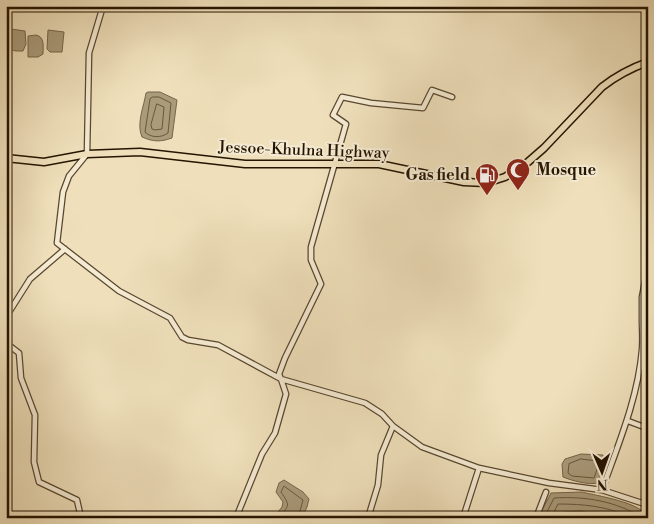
<svg xmlns="http://www.w3.org/2000/svg" width="654" height="524" viewBox="0 0 654 524" font-family="'Libre Bodoni',serif">
  <style>
    .water { fill: #aa9b7b; stroke: #75654a }
    .lines { fill: none; stroke-linecap: round; stroke-linejoin: round }
    .shore { stroke: #68583e; stroke-width: 1 }
    .minor-casing { stroke: #58472f; stroke-width: 7 }
    .highway-casing { stroke: #251400; stroke-width: 9 }
    .minor { stroke: #f5ebd3; stroke-width: 4.5 }
    .highway { stroke: #efe0bb; stroke-width: 6 }
    .rail { stroke: #251400; stroke-width: 1; stroke-dasharray: 9 9; stroke-linecap: butt }
    .labels { text-anchor: middle; dominant-baseline: central; stroke-width: 4; stroke-linejoin: round; paint-order: stroke }
    .street-label { font-size: 16px; fill: #251400; stroke: #f5ebd3 }
    .poi-label { font-size: 16px; font-weight: bold; fill: #251400; stroke: #f5ebd3; text-anchor: start }
  </style>
  <rect width="100%" height="100%" fill="#efe0bb"/>
  <filter id="stains"><feTurbulence type="fractalNoise" baseFrequency=".004" numOctaves="4"/><feColorMatrix values="0 0 0 0 .2 0 0 0 0 .09 0 0 0 0 .02 0 0 0 .5 -.17"/></filter>
  <radialGradient id="worn" r=".72"><stop offset=".6" stop-color="#630" stop-opacity="0"/><stop offset="1" stop-color="#630" stop-opacity=".3"/></radialGradient>
  <path class="water" d="M11 29 25 31 26 44 23 51H16L7 49 8 30Z
    M48 30 64 32 62 52H50L47 49Z
    M36 35C45 37 43 46 43 54L38 57H28V36Z
    M148 92H160L177 100 172 138C160 142 154 142 142 137 136 124 144 106 146 93Z
    M581 454 603 455 604 464 598 483C588 485 573 481 563 477L562 464 565 459Z
    M284 480 303 492 309 499 307 507 302 518H273L282 507 283 502 276 492 279 483Z
    M582 492C597 496 642 502 648 518H538L551 493Z"/>
  <g class="lines">
    <path class="shore" d="M153 97H159L171 103 168 133C161 138 151 138 145 132L150 99Z
      M157 104 164 107 162 129 155 130 152 129 151 125Z
      M581 459 598 461 599 464 594 478 572 476 568 473 569 464Z
      M279 518C290 504 290 506 281 492L284 486 303 500 298 518
      M544 518 554 498C585 496 616 501 643 518
      M551 518 558 504C582 504 609 506 631 518
      M559 518 563 512 581 511 609 518"/>
    <g class="minor-casing">
      <path id="minor" d="M103 6 89 53 87 154 69 176 63 192 57 243 119 291 170 318 182 337 188 340 218 345 281 379 286 394 275 433 262 454 236 518
        M452 97 432 90 423 108 371 103 342 97 333 115 346 124 311 247V260L321 284 285 358 279 374 281 379 365 403 382 414 393 426 422 447 479 468 463 518
        M648 266 642 297V319L648 321
        M6 317 30 279 65 249
        M6 343 19 353 21 378 35 415 34 462 39 482 77 500 81 518
        M628 421 644 427 648 424
        M479 468 549 483 602 490 648 505
        M602 490C618 445 638 398 642 350 643 340 642 329 642 319
        M368 518 378 485 381 455 393 426
        M536 518 546 492"/>
    </g>
    <g class="highway-casing">
      <path id="highway" d="M6 158 44 162 87 154 140 152 245 164H379L464 182 486 183 505 177 528 162 544 148 602 87C616 76 631 68 648 62"/>
    </g>
    <use href="#minor" class="minor"/>
    <use href="#highway" class="highway"/>
    <path class="rail" d="M6 9 119 6"/>
  </g>
  <defs>
    <g id="mosque-pin" transform="scale(1.25)"><path d="M0 17L-7.5 6A9.5 9.5 0 1 1 7.5 6Z" fill="#8f2418" stroke="#f5ebd3"/><path d="M3.5-4.9A6 6 0 1 0 3.5 4.9A5 5 0 1 1 3.5-4.9Z" fill="#fff"/></g>
    <g id="fuel-pin" transform="scale(1.25)"><path d="M0 17L-7.5 6A9.5 9.5 0 1 1 7.5 6Z" fill="#8f2418" stroke="#f5ebd3"/><path d="M-5.5-6h7V0h2V4h1.3V-2.5L3-4.5l.8-.8L6-3V5H2.5V1h-1V6h-7ZM-4.2-4.7v3.2H.2V-4.7Z" fill="#fff"/></g>
  </defs>
  <g fill-rule="evenodd">
    <use href="#mosque-pin" x="518" y="170"/>
    <use href="#fuel-pin" x="487" y="175"/>
  </g>
  <g class="labels">
    <g class="street-label">
      <text transform="translate(304 150) rotate(2)">Jessoe-Khulna Highway</text>
    </g>
    <g class="poi-label">
      <text x="536" y="170">Mosque</text>
      <text x="470" y="175" text-anchor="end">Gas field</text>
    </g>
  </g>
  <rect width="654" height="524" fill="none" stroke="#efe0bb" stroke-width="25"/>
  <rect x="8" y="8" width="639" height="509" fill="none" stroke="#251400" stroke-width="2.5"/>
  <rect x="12" y="12" width="629" height="499" fill="none" stroke="#251400"/>
  <g transform="translate(602 472) rotate(178)" stroke="#f5ebd3" stroke-width="4" paint-order="stroke">
  <path d="M0-4L9 19L0 12L-9 19Z" fill="#251400"/>
  <text y="-8" font-size="14" font-weight="bold" text-anchor="middle" fill="#251400">N</text>
  </g>
  <rect width="100%" height="100%" filter="url(#stains)"/>
  <rect width="100%" height="100%" fill="url(#worn)"/>
</svg>
